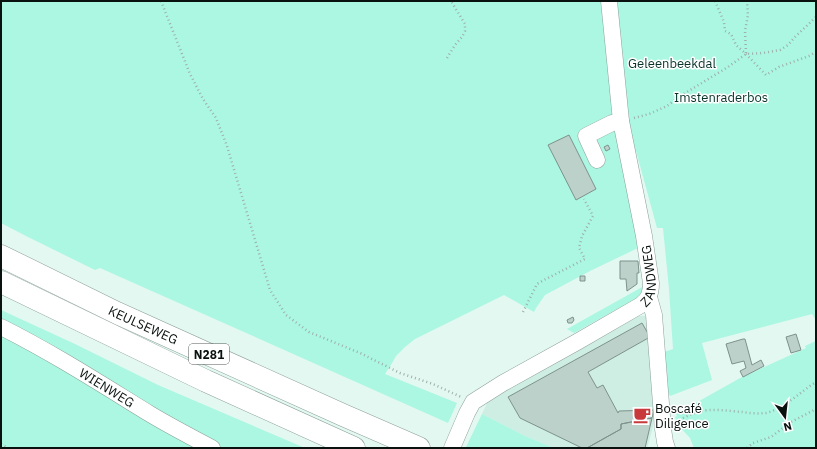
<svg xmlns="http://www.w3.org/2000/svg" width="817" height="449" viewBox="0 0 817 449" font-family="'IBM Plex Sans',sans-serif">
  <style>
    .built { fill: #ceede3 }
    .green { fill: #abf7e1 }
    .building { fill: #bbd1ca; stroke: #7e928c }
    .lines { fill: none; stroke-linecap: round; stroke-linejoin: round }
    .minor-casing { stroke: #8ca099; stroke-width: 17 }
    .highway-casing { stroke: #8ca099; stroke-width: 23 }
    .path { stroke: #9eb0ab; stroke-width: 2.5; stroke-dasharray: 1 3; stroke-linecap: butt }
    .minor { stroke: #fff; stroke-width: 16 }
    .highway { stroke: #fff; stroke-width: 22 }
    .labels { text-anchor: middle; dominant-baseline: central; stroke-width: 3; stroke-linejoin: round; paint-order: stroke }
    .shield { fill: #fff; stroke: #545958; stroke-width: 1 }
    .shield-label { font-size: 12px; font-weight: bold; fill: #0a1210 }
    .park-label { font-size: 13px; fill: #063229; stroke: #fff }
    .street-label { font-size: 13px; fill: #0a1210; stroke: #fff }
    .poi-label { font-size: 13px; fill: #0a1210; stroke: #fff; text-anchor: start }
  </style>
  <rect width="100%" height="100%" fill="#e2f8f1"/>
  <path class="built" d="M638 316H645L649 322 657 413 647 448H554L525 436 482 414 488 401Z"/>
  <path class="green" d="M1 1H816V320L812 314 702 343 712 380 670 396 668 392 664 352 673 349 669 289 663 228H657L636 151 632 153 640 247 590 271 545 295 536 308 534 312 504 295 415 339 405 347 396 356 392 363 385 374 457 403 448 423 253 336 100 268 95 270 26 236 1 223Z
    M644 286 642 294 632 304 628 303 574 333 567 329Z
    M1 310 75 344 158 385 305 448H1Z
    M816 341V448H694L690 438 678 425 675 417 677 416 676 414 742 377 806 348 805 346Z
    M482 414 525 436 554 448H468L466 447Z"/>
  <path class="building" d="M569 135 596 189 576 200 548 145Z
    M608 145 610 149 606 151 604 147Z
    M620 261H638L639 273H637V284L627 291 626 279H620Z
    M580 276H585V281H580Z
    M573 317 574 320 572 323H568L567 320Z
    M642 323 650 337 588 372 597 388 603 385 618 413 619 411 654 410 652 418 621 424V429L587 448H582L520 418 508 397Z
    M796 334 801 350 791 353 786 337Z
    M743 339H745L752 365 761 360 764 366 743 377 740 371 746 368 744 361 732 364 726 344Z
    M652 418 645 448H587L621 429V424Z"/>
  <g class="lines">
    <g class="minor-casing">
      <g id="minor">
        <path d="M597 160 586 136 612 123 621 121"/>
        <path d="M649 297 654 315 663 429 665 442 667 448"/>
        <path id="s1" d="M1 327C53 353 101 384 150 414 170 426 191 437 212 448"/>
        <path id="s2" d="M452 448 467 413 473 402 503 383 577 342 641 305C649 299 651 293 651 283L644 236 621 121 609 1"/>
      </g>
    </g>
    <g class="highway-casing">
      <g id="highway">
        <path id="s3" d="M1 256 117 313 343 415 419 448"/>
        <path d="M1 282 206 381 354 448"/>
      </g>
    </g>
    <path class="path" d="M161 1 190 74 203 99 216 118 227 146 270 290 286 315 309 332 360 353 400 373 433 384 461 397
      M715 1 724 22 725 31 731 34 736 45 746 54 766 75 779 67 809 56 816 52
      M746 53 745 31 748 15 747 1
      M447 58 455 45 462 37 465 31V24L451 1
      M634 118 649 114 667 106 682 95 728 67 746 54 763 53 780 50 788 45 795 37 816 17
      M523 312 537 284 544 280 585 259 579 248 582 236 593 216 584 199
      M676 422C683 418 690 414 699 412 710 408 729 411 742 412 750 413 758 414 766 413 785 408 800 392 816 382
      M1 444 8 448
      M747 448 753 443 771 437 791 422 816 409"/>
    <use href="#minor" class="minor"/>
    <use href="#highway" class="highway"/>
  </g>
  <defs>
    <g id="cafe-bare" transform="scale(1.38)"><path d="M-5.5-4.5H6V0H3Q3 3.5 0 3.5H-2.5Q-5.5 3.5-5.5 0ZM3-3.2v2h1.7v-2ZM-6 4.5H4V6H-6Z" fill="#c8393b" stroke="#fff" stroke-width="2.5" paint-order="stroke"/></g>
  </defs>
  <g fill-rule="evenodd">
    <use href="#cafe-bare" x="642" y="415"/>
  </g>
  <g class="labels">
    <rect class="shield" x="189" y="344" width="40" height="20" rx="3"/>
    <g class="shield-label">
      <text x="209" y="354">N281</text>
    </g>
    <g class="park-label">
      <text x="672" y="63">Geleenbeekdal</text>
      <text x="721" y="97">Imstenraderbos</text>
    </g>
    <g class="street-label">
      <text stroke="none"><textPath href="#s2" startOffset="277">ZANDWEG</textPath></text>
      <text stroke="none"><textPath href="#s3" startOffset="158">KEULSEWEG</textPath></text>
      <text stroke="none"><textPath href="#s1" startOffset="122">WIENWEG</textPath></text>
    </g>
    <g class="poi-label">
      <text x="655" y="408">Boscafé<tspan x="655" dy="15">Diligence</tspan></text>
    </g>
  </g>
  <rect width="817" height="449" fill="none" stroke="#0a1210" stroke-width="4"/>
  <g transform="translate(785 417) rotate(165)" stroke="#ffffff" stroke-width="3" paint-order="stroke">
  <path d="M0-3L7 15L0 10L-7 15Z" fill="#0a1210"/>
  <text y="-6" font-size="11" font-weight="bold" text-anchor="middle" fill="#0a1210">N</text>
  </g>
</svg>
